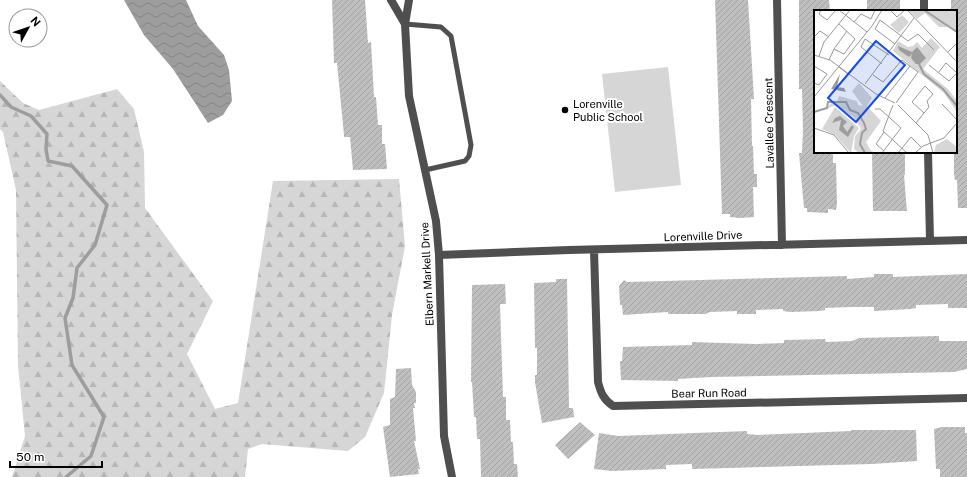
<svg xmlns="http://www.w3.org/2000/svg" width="967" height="477" viewBox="0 0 967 477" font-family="'Public Sans',sans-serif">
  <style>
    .forest { fill: url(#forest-firs) }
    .green { fill: #d6d6d6 }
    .water { fill: url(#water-waves) }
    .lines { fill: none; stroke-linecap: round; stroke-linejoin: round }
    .stream { stroke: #9d9d9d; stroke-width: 3.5 }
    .building { fill: url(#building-hatch) }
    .service { stroke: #4f4f4f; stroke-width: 5 }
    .minor { stroke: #4f4f4f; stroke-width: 8 }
    .tertiary { stroke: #4f4f4f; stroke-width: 8 }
    .poi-dot { fill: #000; stroke: #fff; stroke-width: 1.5 }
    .labels { text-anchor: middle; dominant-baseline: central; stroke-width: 4; stroke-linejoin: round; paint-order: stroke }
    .poi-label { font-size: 11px; fill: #000; stroke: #fff; text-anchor: start }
    .street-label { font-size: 11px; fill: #000; stroke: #fff }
    .inset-river { fill: none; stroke: #9d9d9d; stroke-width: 2 }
    .inset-road { fill: none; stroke: #999; stroke-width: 1 }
    .view { fill: #1d4ed8; fill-opacity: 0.15; stroke: #1d4ed8; stroke-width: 2 }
    .inset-edge { fill: none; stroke: #000; stroke-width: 2 }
  </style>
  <defs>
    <pattern id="forest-firs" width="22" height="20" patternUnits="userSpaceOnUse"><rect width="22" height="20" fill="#d6d6d6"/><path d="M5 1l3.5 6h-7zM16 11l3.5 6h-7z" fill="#b6b6b6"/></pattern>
    <pattern id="water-waves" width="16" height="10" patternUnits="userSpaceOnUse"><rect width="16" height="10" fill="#9d9d9d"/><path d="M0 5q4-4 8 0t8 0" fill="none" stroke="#858585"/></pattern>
    <pattern id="building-hatch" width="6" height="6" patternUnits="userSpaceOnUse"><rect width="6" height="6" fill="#bfbfbf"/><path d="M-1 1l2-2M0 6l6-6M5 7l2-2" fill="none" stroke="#a2a2a2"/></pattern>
  </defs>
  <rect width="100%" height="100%" fill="#fff"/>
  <path class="forest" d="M0 81 23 103 39 110 117 89 134 109 144 152 145 208 213 301 187 354 215 409 238 403 273 181 399 179 405 246 392 315 384 393 365 437 348 451 262 444 248 449 245 477H12L25 436 18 365 16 190 3 132 0 129Z"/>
  <path class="green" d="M668 67 681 185 615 192 602 74Z"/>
  <path class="water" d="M124 0H186L198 26 224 55 229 70 232 101 223 115 208 123 173 69 144 35Z"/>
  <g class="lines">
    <path class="stream" d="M0 95 11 107 31 116 47 134 46 149 48 161 72 166 107 205 95 245 77 268 73 298 65 318 72 365 104 417 91 456 66 477"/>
  </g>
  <path class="building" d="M332 0H365L368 43 371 42 374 97H376L378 125H382V144H385L387 169 353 170 350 137H344V135L337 63H334Z
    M715 0H748L754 99H751L752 146H753L754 174H757V187H753L754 217 739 218 730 217V214H722Z
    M799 0H829L830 11H815V152H833V163H836L837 204 836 210 828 209V213L807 212V208H804L799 153H802L803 130 802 89H799Z
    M867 0H900V11H867Z
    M951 0H967V208H958L957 180H955L954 174V152H956L957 137 956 9H951Z
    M872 152H905V175H904L907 211H873Z
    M874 274H893V277L967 274V308H948V304L916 305V308L911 309 893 310 874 311V307H851L825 308V310L820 311 790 312 783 311V309L756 310V314H737V311L710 312 705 314H668V312L623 315 622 305H620L619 286 624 280 627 282 847 276V279L874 277Z
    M556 279H567L569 408H573L574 417 542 423 535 382V375H537V348H535L534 283 556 282Z
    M505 284 506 304H500L503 397H506V420H510L511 442H513L514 464H517L518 477H481L480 439H477L476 417H474L472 382H471L472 285Z
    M939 336V341H967V369L954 372 712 377 678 379V381L621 380 620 361H622L623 347 692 345V342L755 344 784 343V340L825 339 826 342 852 341 859 338Z
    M411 368 412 385 416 392V403H414L415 408H413L416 441H414L420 469H418L419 474 390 477 383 427 390 425V399L395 397 396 369Z
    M580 422 595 435 568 459 555 445Z
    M942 427H965V433H967V477H940V469H936L934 429Z
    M851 430H916L917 461 872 464 692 469V464L666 465V469L612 471 594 469 599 433 618 436 747 431V434L758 435 851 431Z"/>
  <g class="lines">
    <path class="service" d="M405 24 441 27 451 36 471 145 469 156 465 161 425 170"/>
    <path class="minor" d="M777 0 782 245
      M924 0V11
      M928 152 930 241
      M594 250 598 382C601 393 603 399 613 406L967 398
      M439 255 569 250 967 240"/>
    <path class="tertiary" d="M391 0 405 24
      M409 0 405 24 409 96 436 221 439 255 444 436 452 477"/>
  </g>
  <circle class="poi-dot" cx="565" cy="110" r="4"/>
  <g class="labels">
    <g class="poi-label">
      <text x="573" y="104">Lorenville<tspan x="573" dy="13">Public School</tspan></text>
    </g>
    <g class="street-label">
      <text transform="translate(769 123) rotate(-91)">Lavallee Crescent</text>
      <text transform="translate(703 236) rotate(-2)">Lorenville Drive</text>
      <text transform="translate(427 274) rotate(-93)">Elbern Markell Drive</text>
      <text transform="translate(709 393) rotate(-1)">Bear Run Road</text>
    </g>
  </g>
  <g transform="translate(814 10)">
    <rect width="143" height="143" fill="#fff"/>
    <path d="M94 0H143V23L135 17H125L111 3 103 9ZM21 97 45 118 40 126 37 143 21 125 8 119ZM133 129 143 137V143H120L122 135Z" fill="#d6d6d6"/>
    <path d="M45 73 58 88 53 96 67 111 52 132 57 141 63 143H45L40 139 41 126 47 119 41 108 22 95 12 99 17 93 23 91 25 86 43 91 44 95 49 96 38 81Z" fill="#d6d6d6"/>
    <path d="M88 5 95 12 85 23 76 15ZM117 28 126 37 109 59 134 79 143 91V102L130 83 79 41 84 31 94 37 99 36 103 32 108 38Z" fill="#d6d6d6"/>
    <path d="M84 36 98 42 103 37 112 48 106 54H102L97 48 98 44 95 47 92 45 85 40ZM26 64 23 77 30 78 32 82 17 79ZM26 106 33 112 29 116 33 122 38 115 40 117 34 127 25 120 27 110 18 113 21 108Z" fill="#9d9d9d"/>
    <path class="inset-river" d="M110 0 143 22M105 54 110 64 129 79 143 96M0 102 13 98 14 92H32L36 100 44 103 50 113 52 119 48 123 46 134 51 143"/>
    <path class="inset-road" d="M7 0 5 4 13 10 22 0M25 0 53 22M76 0 83 7 91 0M93 0 143 52M40 12 47 4 57 9 61 0M0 27 6 21 15 27M81 34 61 19 66 10 94 31 104 24 120 40M20 39 30 44 41 29 25 14M134 42 143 33M0 45 16 50 62 84 81 93M5 46 10 32 36 0M15 50 20 39 33 21M68 54 47 37 51 29 75 45M115 55 135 71 143 63M0 56 13 64 5 75 0 73M25 57 35 65M124 63 132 53 143 63M59 65 69 72 88 50 104 62 82 93M51 74 100 8M0 87 58 16 68 0M71 88 96 56M128 94 143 110M79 95 69 121 93 143M84 95 114 125 119 143M61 99H66L87 118 68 143M102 113 110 103 115 97 113 91 119 84 111 76 98 92 110 103M0 118 20 125 35 143M70 141 62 134 70 122M84 143 97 127 107 137M101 143 109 136 130 128 143 113"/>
    <path class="view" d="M62 31 91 55 42 112 14 88Z"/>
    <rect width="143" height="143" class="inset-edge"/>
  </g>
  <g transform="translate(28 28) rotate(50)"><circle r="19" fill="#ffffff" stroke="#999999"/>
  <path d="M0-3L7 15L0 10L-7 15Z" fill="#000000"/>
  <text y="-6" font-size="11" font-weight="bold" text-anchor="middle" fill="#000000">N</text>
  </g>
  <path d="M10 461v6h92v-6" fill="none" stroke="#000000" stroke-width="2"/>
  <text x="16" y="461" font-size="12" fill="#000000" stroke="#ffffff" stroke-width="3" paint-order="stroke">50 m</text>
</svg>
